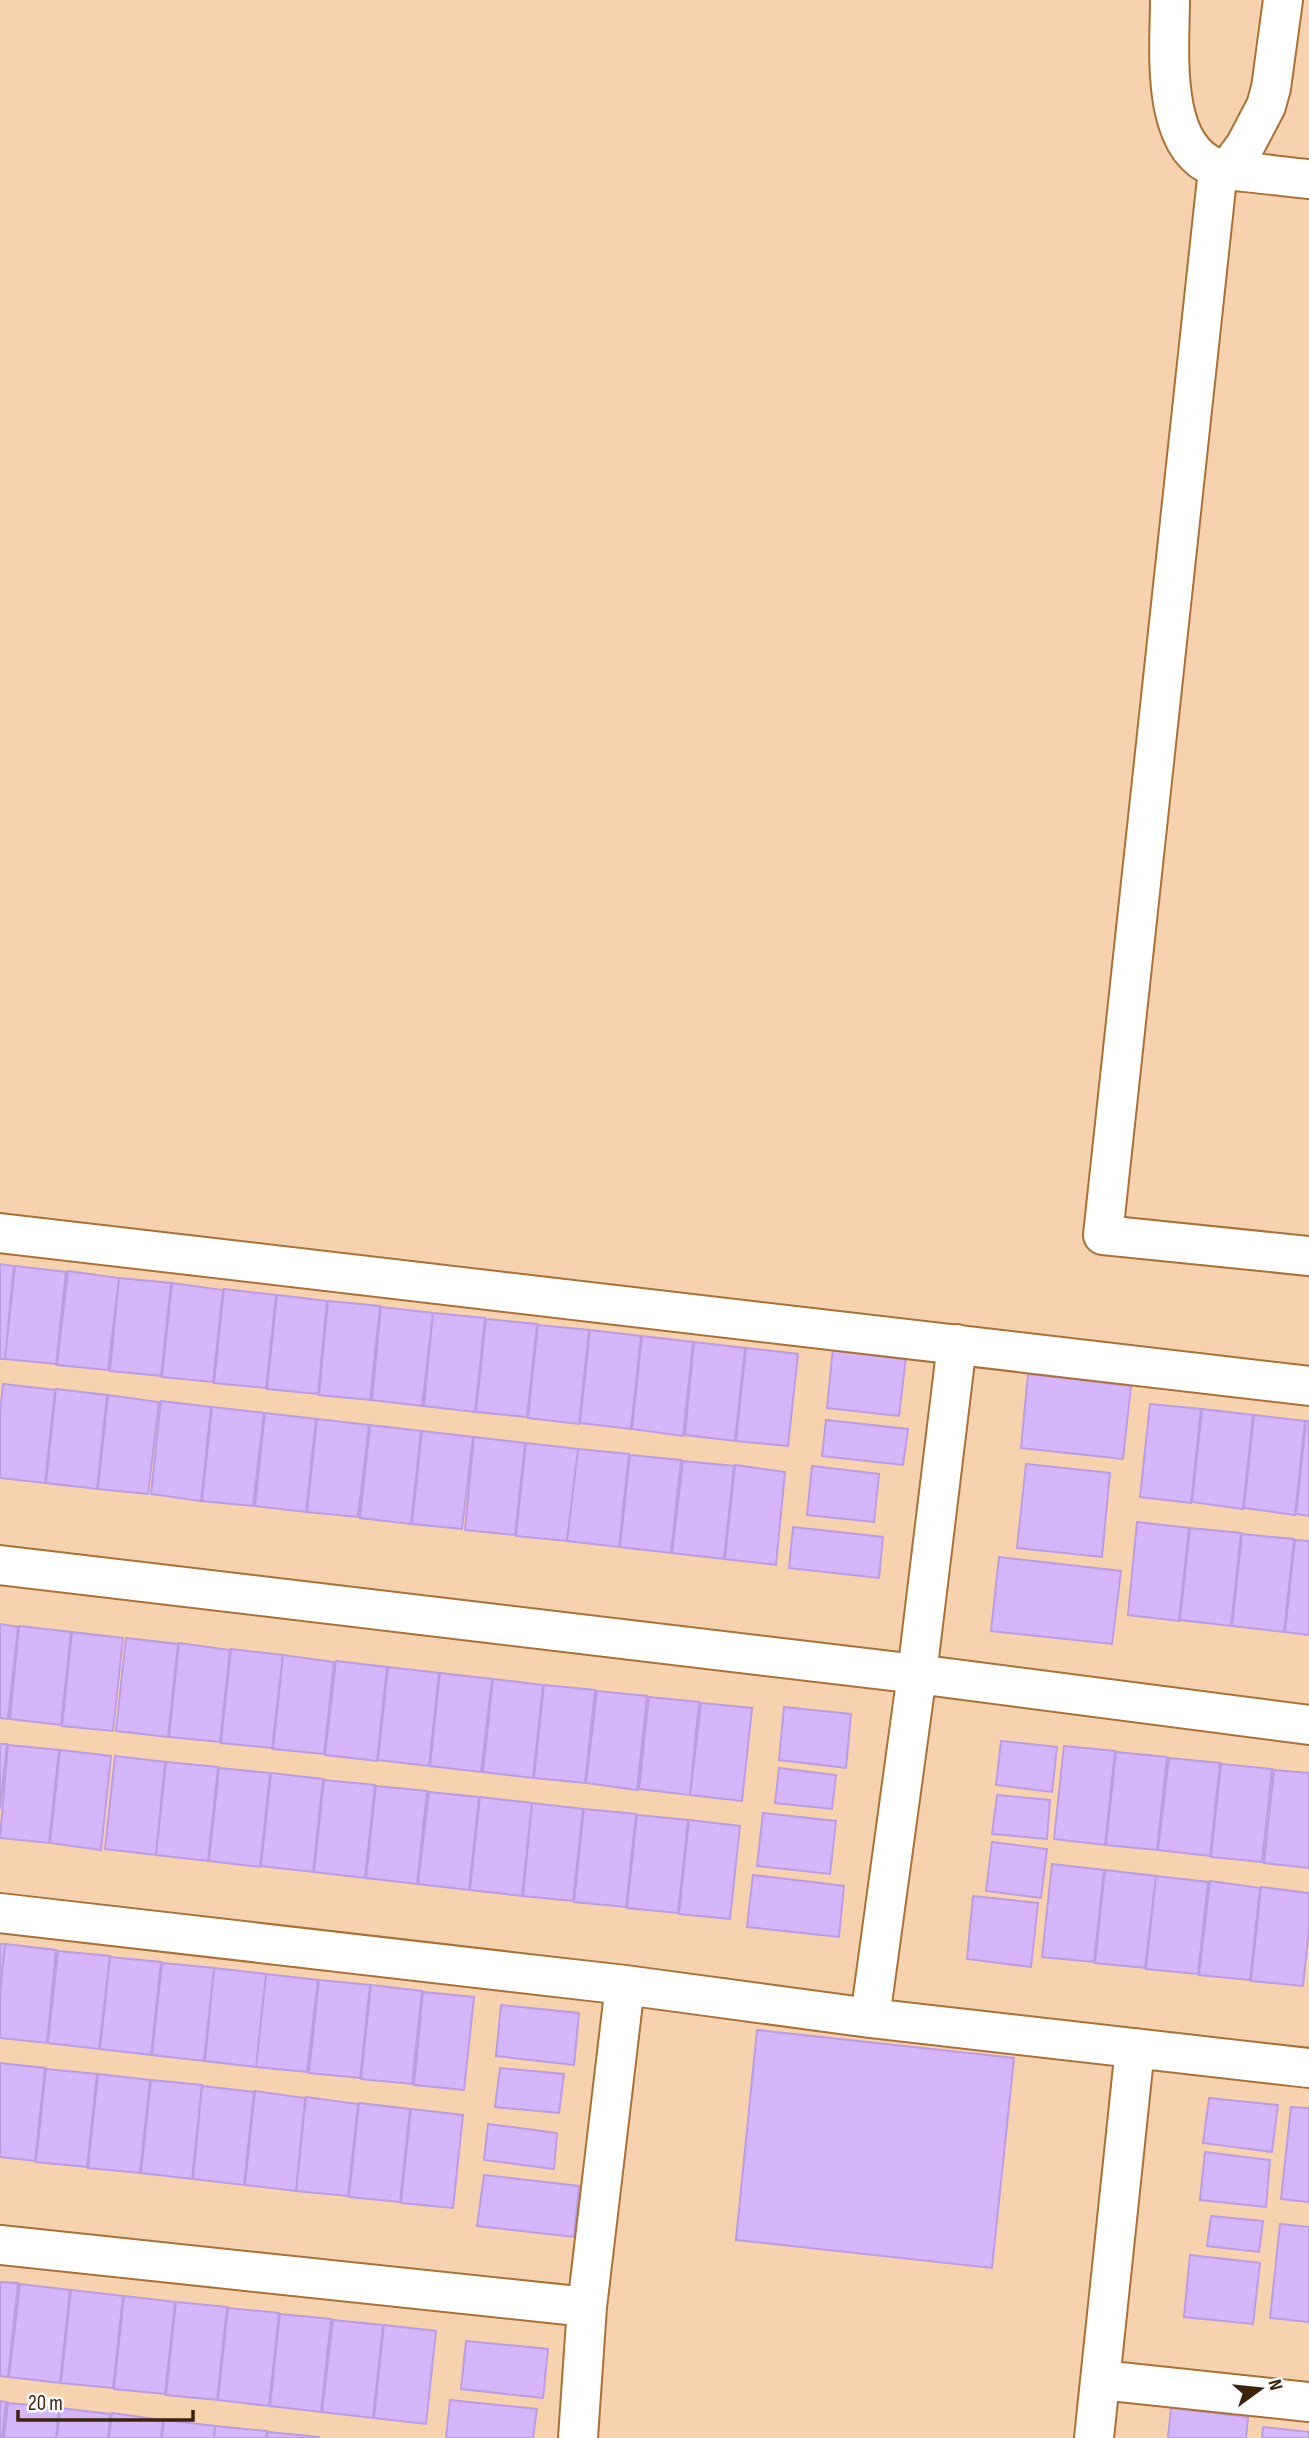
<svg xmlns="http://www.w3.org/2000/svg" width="1309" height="2438" viewBox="0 0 1309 2438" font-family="'Sofia Sans Condensed',sans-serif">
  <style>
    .building { fill: #d5b5fc; stroke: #bc9ce2; stroke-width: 2 }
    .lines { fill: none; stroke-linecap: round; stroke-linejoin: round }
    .street-casing { stroke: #a97135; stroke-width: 42 }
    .street { stroke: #fff; stroke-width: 38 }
  </style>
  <rect width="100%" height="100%" fill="#f7d2af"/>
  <path class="building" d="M0 1264 14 1266 5 1359H0Z
    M15 1266 66 1272 56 1364 5 1359Z
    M68 1271 119 1278 108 1370 57 1365Z
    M119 1278 171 1283 161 1376 110 1371Z
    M172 1283 223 1290 213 1382 162 1377Z
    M224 1289 276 1295 266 1388 214 1383Z
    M277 1295 327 1301 318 1394 267 1389Z
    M328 1301 380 1306 370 1400 319 1395Z
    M381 1307 433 1313 422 1406 372 1400Z
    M433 1313 485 1318 475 1412 424 1406Z
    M486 1319 537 1324 527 1417 476 1412Z
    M538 1325 589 1330 579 1424 528 1418Z
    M590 1330 641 1336 631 1429 580 1423Z
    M642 1336 693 1342 683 1436 632 1429Z
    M694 1342 745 1348 735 1441 685 1435Z
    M746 1348 798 1354 788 1446 736 1441Z
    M833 1348 906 1357 899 1416 827 1408Z
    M1028 1374 1131 1386 1123 1459 1021 1448Z
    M3 1384 55 1390 45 1483 0 1478V1412Z
    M56 1389 107 1395 97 1489 46 1483Z
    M108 1395 159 1402 148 1494 98 1489Z
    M161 1401 211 1407 201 1501 151 1494Z
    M1150 1404 1201 1409 1191 1503 1140 1497Z
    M212 1407 264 1413 253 1506 202 1501Z
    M1202 1409 1253 1415 1243 1509 1192 1502Z
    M265 1413 316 1419 306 1512 255 1506Z
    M1254 1415 1305 1421 1295 1515 1244 1508Z
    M317 1419 369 1425 358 1517 307 1512Z
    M826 1420 908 1429 903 1465 822 1456Z
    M1306 1421H1309V1516L1296 1514Z
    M370 1425 421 1431 411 1524 360 1518Z
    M422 1431 473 1437 462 1529 412 1524Z
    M474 1437 525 1443 515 1535 465 1530Z
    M526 1443 578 1449 567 1541 516 1536Z
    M578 1449 629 1454 619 1547 567 1541Z
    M630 1455 681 1460 671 1553 620 1547Z
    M683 1461 734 1466 724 1559 672 1553Z
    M1026 1464 1110 1473 1102 1557 1017 1548Z
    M735 1465 785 1472 776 1565 725 1559Z
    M812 1466 879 1474 874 1522 807 1515Z
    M1137 1522 1189 1528 1179 1621 1128 1615Z
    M793 1527 883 1537 879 1578 789 1568Z
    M1190 1528 1241 1533 1231 1626 1180 1620Z
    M1242 1534 1294 1539 1284 1632 1232 1626Z
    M1295 1540 1309 1541V1635L1285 1632Z
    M999 1557 1121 1571 1112 1644 991 1631Z
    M0 1624 18 1627 8 1719 0 1718Z
    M19 1626 71 1632 61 1725 10 1719Z
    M72 1632 123 1638 113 1731 62 1726Z
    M126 1638 178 1644 168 1737 116 1731Z
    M179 1643 230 1650 220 1742 169 1737Z
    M231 1649 283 1655 272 1748 221 1743Z
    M283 1655 334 1662 324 1754 273 1749Z
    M336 1661 387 1667 377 1761 325 1755Z
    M388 1667 439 1673 429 1766 378 1760Z
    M440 1673 492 1679 481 1772 430 1766Z
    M493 1679 543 1685 533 1778 483 1772Z
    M544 1685 595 1690 585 1783 534 1778Z
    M597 1691 647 1696 637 1790 586 1783Z
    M649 1697 699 1702 690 1795 639 1789Z
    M701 1703 752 1708 742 1801 690 1795Z
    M784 1707 851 1714 846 1768 779 1760Z
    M1001 1741 1057 1747 1052 1792 996 1785Z
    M0 1744H7L0 1809Z
    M8 1745 59 1750 49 1843 0 1838Z
    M1064 1746 1115 1751 1105 1845 1054 1839Z
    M60 1750 111 1756 101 1850 50 1843Z
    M1116 1752 1167 1757 1157 1850 1106 1845Z
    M115 1756 165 1762 156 1855 105 1849Z
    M1169 1758 1220 1763 1210 1856 1158 1850Z
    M166 1762 218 1767 208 1861 156 1855Z
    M1221 1764 1272 1769 1262 1862 1211 1857Z
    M219 1768 270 1773 260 1867 209 1861Z
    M779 1768 836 1775 832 1809 775 1803Z
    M1274 1770 1309 1773V1868L1264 1863Z
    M271 1773 323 1779 313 1872 261 1866Z
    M324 1780 375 1785 365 1878 314 1872Z
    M376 1786 427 1791 417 1884 366 1878Z
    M429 1792 479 1797 469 1890 418 1884Z
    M997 1795 1050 1800 1047 1839 992 1834Z
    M480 1797 532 1803 522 1896 470 1890Z
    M532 1803 583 1809 573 1901 523 1896Z
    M584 1809 636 1814 626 1907 574 1902Z
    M763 1813 836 1821 830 1874 757 1866Z
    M637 1815 688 1820 678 1913 627 1908Z
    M689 1820 740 1826 730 1919 679 1914Z
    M992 1842 1047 1849 1041 1898 986 1891Z
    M1052 1864 1104 1870 1094 1962 1042 1957Z
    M1105 1870 1156 1876 1145 1968 1095 1963Z
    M753 1875 844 1886 839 1937 747 1927Z
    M1156 1876 1208 1882 1198 1974 1146 1969Z
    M1210 1881 1260 1888 1250 1980 1199 1975Z
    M1261 1887 1309 1893V1928L1303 1986 1251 1981Z
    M973 1896 1038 1903 1031 1967 967 1959Z
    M0 1944H5L0 1987Z
    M5 1944 56 1950 47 2043 0 2038V1995Z
    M58 1951 110 1956 99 2049 48 2043Z
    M110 1957 161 1962 151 2055 100 2049Z
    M162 1963 214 1968 204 2061 152 2055Z
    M214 1968 266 1974 256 2067 205 2061Z
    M266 1974 318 1980 307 2072 256 2067Z
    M319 1980 370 1985 360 2078 309 2073Z
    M371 1985 422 1991 412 2084 361 2079Z
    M423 1992 474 1997 464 2090 414 2085Z
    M501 2005 579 2013 574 2065 496 2056Z
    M757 2030 1014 2058 992 2268 736 2240Z
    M0 2063 45 2068 35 2161 0 2157Z
    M500 2068 564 2074 559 2113 495 2107Z
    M46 2069 97 2074 87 2167 36 2162Z
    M98 2074 150 2080 140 2173 88 2168Z
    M151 2080 202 2085 192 2179 141 2173Z
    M202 2086 254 2092 244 2185 193 2179Z
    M255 2091 305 2098 296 2191 245 2185Z
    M306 2097 358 2104 348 2196 296 2191Z
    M1209 2098 1278 2105 1272 2152 1203 2143Z
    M359 2103 410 2109 400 2202 349 2197Z
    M1291 2107 1309 2108V2202L1281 2199Z
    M411 2109 463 2115 453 2208 401 2203Z
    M488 2124 557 2133 554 2169 484 2160Z
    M1205 2152 1270 2160 1266 2207 1200 2200Z
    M484 2175 579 2186 574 2237 477 2226Z
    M1211 2216 1263 2221 1259 2252 1207 2246Z
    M1280 2224 1309 2227V2322L1270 2318Z
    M1190 2255 1260 2263 1253 2324 1184 2317Z
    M0 2282 18 2283 8 2377 0 2376Z
    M20 2284 70 2290 60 2383 9 2377Z
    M71 2290 123 2296 113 2388 61 2383Z
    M124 2296 175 2302 165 2394 114 2389Z
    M176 2302 227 2307 217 2400 166 2395Z
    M228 2308 279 2313 269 2406 218 2400Z
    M280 2314 331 2319 321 2412 270 2406Z
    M333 2320 383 2325 373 2418 322 2412Z
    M384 2325 436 2331 426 2424 374 2418Z
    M466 2341 548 2349 543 2398 461 2389Z
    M450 2400 537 2409 533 2438H446Z
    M0 2401 6 2402 2 2438H0Z
    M8 2403 59 2408 56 2438H4Z
    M60 2408 110 2414 108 2438H57Z
    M1171 2408 1248 2417 1246 2438H1168Z
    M112 2413 163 2420 161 2438H109Z
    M164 2420 215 2426 214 2438H162Z
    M215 2426 267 2431 266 2438H214Z
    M1263 2427 1309 2432V2438H1262Z
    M268 2432 319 2437V2438H267Z"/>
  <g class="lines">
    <g class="street-casing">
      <path id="street" d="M1170 0C1170 48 1159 148 1217 168 1225 171 1235 171 1244 172 1266 174 1287 177 1309 179
        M1218 169 1103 1235 1309 1256
        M1218 169 1231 165 1245 146 1266 106 1271 88 1283 0
        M0 1233 1309 1386
        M0 1565 917 1674 1309 1725
        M0 1913 625 1985 870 2018 1309 2068
        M870 2018 917 1674 957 1344
        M0 2245 587 2307
        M1101 2380 1309 2402
        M578 2438 587 2307 625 1985
        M1094 2438 1135 2048"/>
    </g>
    <use href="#street" class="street"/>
  </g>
  <g transform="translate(1260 2389) rotate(75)" stroke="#fbfbfb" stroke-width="5" paint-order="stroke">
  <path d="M0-5L12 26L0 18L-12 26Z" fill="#3a2309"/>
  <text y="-10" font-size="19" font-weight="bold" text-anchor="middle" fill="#3a2309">N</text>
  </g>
  <path d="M18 2410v10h175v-10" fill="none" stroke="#3a2309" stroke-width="3.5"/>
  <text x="28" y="2410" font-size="21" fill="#3a2309" stroke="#fbfbfb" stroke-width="5" paint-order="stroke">20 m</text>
</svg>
